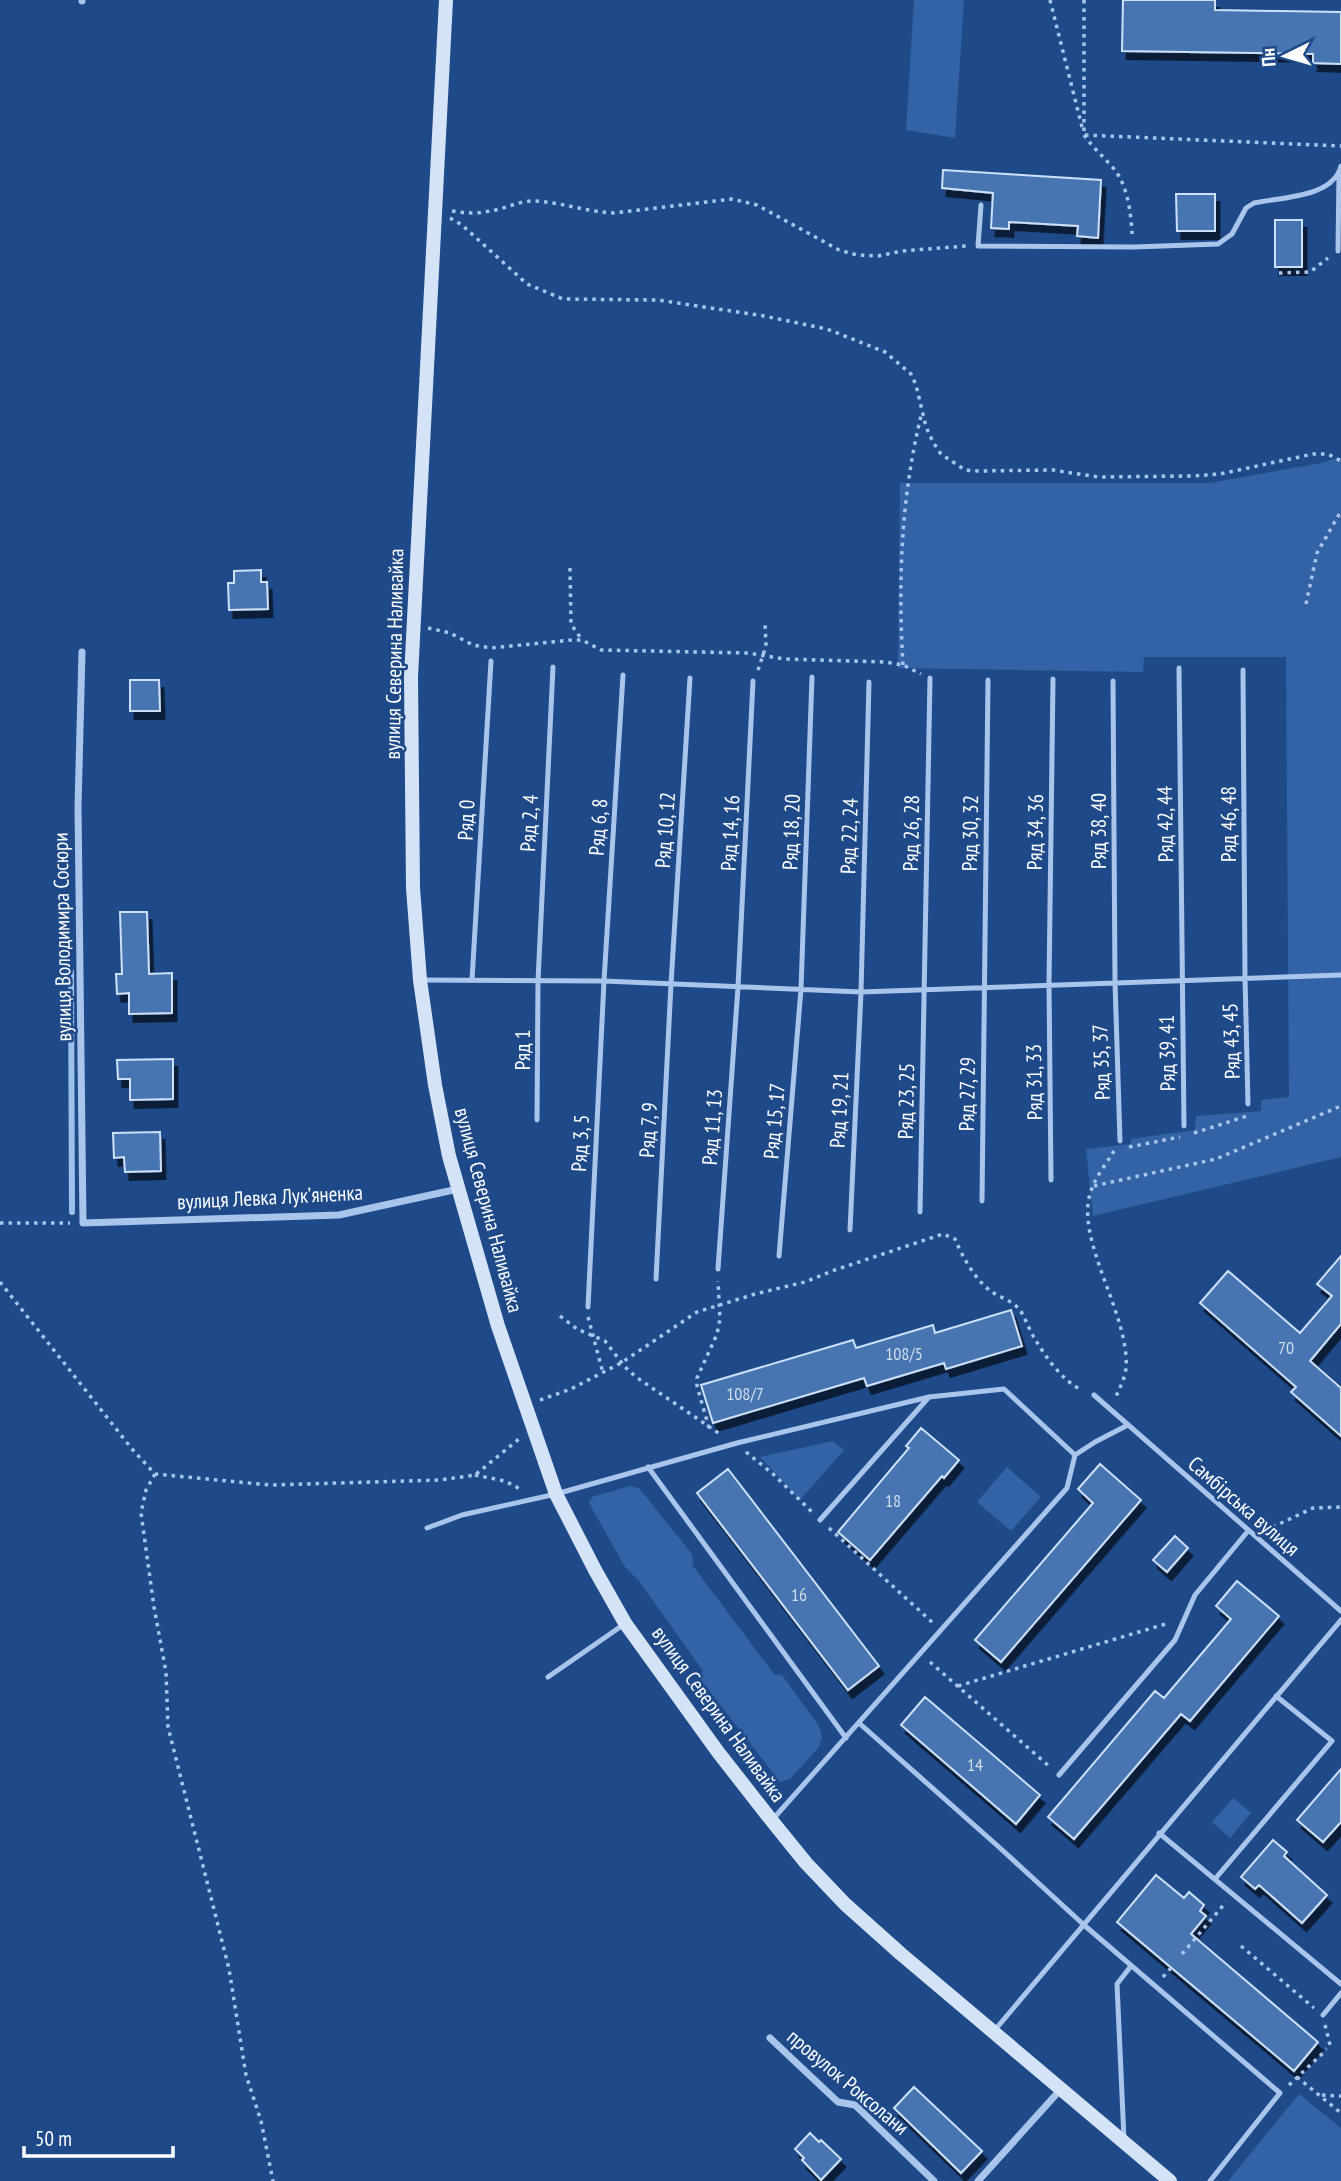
<svg xmlns="http://www.w3.org/2000/svg" width="1341" height="2181" viewBox="0 0 1341 2181" font-family="'PT Sans Narrow',sans-serif">
  <style>
    .green { fill: #3263a6 }
    .lines { fill: none; stroke-linecap: round; stroke-linejoin: round }
    .stream { stroke: #9dc0ec; stroke-width: 6 }
    .building { fill: #4774b1; stroke: #cee0f8; stroke-width: 2; filter: url(#shadow) }
    .path { stroke: #aac5eb; stroke-width: 3.5; stroke-dasharray: 3.5 5; stroke-linecap: butt }
    .lane { stroke: #aac5eb; stroke-width: 5 }
    .street { stroke: #aac5eb; stroke-width: 7 }
    .secondary { stroke: #d5e3f8; stroke-width: 14 }
    .labels { text-anchor: middle; dominant-baseline: central; stroke-width: 5; stroke-linejoin: round; paint-order: stroke }
    .number-label { font-size: 18px; fill: #d1dcec }
    .street-label { font-size: 21px; fill: #fff; stroke: #1f4a89 }
  </style>
  <defs>
    <filter id="shadow"><feDropShadow dx="4.5" dy="8" stdDeviation="0" flood-color="#0009"/></filter>
  </defs>
  <rect width="100%" height="100%" fill="#1f4a89"/>
  <path class="green" d="M914 0H964L955 138 906 130Z
    M1341 457V1157L1093 1216 1086 1149 1131 1144V1139L1195 1130 1196 1116 1261 1111V1100L1289 1097 1286 657H1144L1143 672 898 668 900 483H1209L1321 463Z
    M833 1441 844 1450 800 1500 760 1457Z
    M1007 1467 1041 1497 1011 1531 977 1502Z
    M630 1486 639 1488 692 1554 693 1566 774 1674 782 1675 819 1726 822 1737 819 1747 790 1779 780 1782 698 1676 703 1671 639 1581 625 1567 589 1503 592 1497Z
    M1233 1798 1251 1813 1230 1838 1212 1822Z
    M1299 2094 1341 2128V2181H1228Z"/>
  <g class="lines">
    <path class="stream" d="M71 972 72 1212"/>
  </g>
  <path class="building" d="M1123 0H1215V10L1341 12V64L1313 63V54L1122 51Z
    M943 170 1101 180 1098 238 1077 236 1078 226 1009 222V229L991 228 993 193 942 188Z
    M1176 194H1215V231H1177Z
    M1275 220H1302V267H1275Z
    M261 570V582H267L268 609 229 610 228 583H234V571Z
    M130 680H159L160 711H130Z
    M120 912H147L149 974 172 973V1013L129 1014V993L117 994 116 974H122Z
    M173 1059V1099L130 1100V1079H118L117 1060Z
    M160 1132 161 1171 125 1172 124 1157 114 1158 113 1133Z
    M1341 1256V1324L1310 1361 1341 1388V1436L1291 1392 1296 1387 1200 1303 1228 1271 1300 1333 1332 1296 1317 1284Z
    M1011 1310 1022 1346 946 1369 944 1363 867 1386 864 1378 713 1423 701 1385 853 1340 856 1348 933 1325 935 1333Z
    M921 1428 959 1460 944 1478 942 1476 870 1560 838 1532 909 1448 906 1446Z
    M1100 1464 1141 1500 1001 1662 975 1640 1093 1503 1078 1489Z
    M728 1469 879 1666 848 1690 697 1493Z
    M1175 1536 1188 1548 1167 1572 1153 1560Z
    M1237 1581 1279 1616 1190 1721 1181 1714 1074 1839 1048 1817 1155 1691 1164 1698 1231 1619 1216 1606Z
    M925 1697 1040 1795 1016 1824 901 1725Z
    M1341 1769V1822L1323 1842 1297 1820Z
    M1273 1840 1287 1852 1284 1856 1327 1895 1302 1923 1259 1885 1255 1889 1241 1877Z
    M1156 1875 1184 1898 1189 1892 1204 1905 1200 1911 1206 1916 1191 1934 1318 2042 1294 2071 1117 1922Z
    M914 2087 982 2151 961 2173 894 2108Z
    M810 2133 819 2142 821 2140 841 2159 821 2180 802 2160 804 2158 795 2149Z"/>
  <g class="lines">
    <path class="path" d="M1050 0 1082 127
      M1084 0V135L1341 146
      M1084 135C1093 148 1104 157 1114 169 1128 186 1131 214 1132 234
      M452 211C465 213 477 214 490 211 504 209 519 201 533 201 561 202 587 212 614 213L732 199 757 205 839 250 857 255 878 256 902 251 966 246
      M450 218 462 225 527 284 563 299 658 300 764 316 827 329 885 352 911 374 916 385 926 427 933 442 941 454 965 470 978 471 1053 470 1098 477 1194 476 1220 474 1313 454H1328L1341 461
      M1279 273 1310 272 1328 258
      M570 568 571 624 582 640
      M1306 604 1317 553 1341 511
      M428 628 450 633 473 645 491 648 572 640H582L601 650 748 653 784 659 885 662 903 665 921 674
      M903 665C898 579 901 495 922 412
      M758 670 766 646 765 623
      M1194 1133 1247 1116
      M1129 1147 1180 1137
      M1114 1151C1106 1164 1094 1179 1090 1194 1076 1242 1130 1316 1126 1368 1125 1379 1119 1389 1115 1399
      M1094 1186 1216 1159 1341 1106
      M0 1223H70
      M0 1282 132 1449 155 1474 270 1485 440 1480 475 1475 519 1439
      M560 1316 577 1329 605 1341 625 1367 636 1377 720 1434
      M588 1317 603 1373
      M540 1400 571 1389 621 1363 697 1312 755 1294 805 1282 832 1271 943 1234 955 1239C963 1258 976 1281 992 1292 1001 1298 1013 1301 1020 1310 1026 1319 1029 1330 1035 1339 1046 1357 1062 1381 1082 1390
      M709 1428 697 1386V1378L717 1334 720 1319 718 1281
      M746 1452 773 1474 813 1513
      M155 1474 146 1490 141 1513 154 1607 166 1672 168 1727 229 1969 246 2075 261 2121 273 2181
      M475 1475 505 1481 522 1490
      M829 1528 932 1622
      M1264 1528 1275 1526 1313 1508 1341 1507
      M930 1662 1050 1767
      M958 1686 1169 1623
      M1241 1946 1314 2008
      M1182 1954 1226 1902
      M1163 1977 1171 1968
      M1325 2025 1330 2045 1326 2049
      M1297 2077 1341 2113
      M1289 2085 1323 2053
      M1322 2095 1341 2096"/>
    <path class="lane" d="M981 205 978 246 1134 247 1218 244 1232 234 1246 208 1254 203C1280 197 1333 198 1341 166
      M1338 251 1339 174
      M1179 668 1184 1126
      M1243 670 1245 977 1248 1104
      M1113 681 1115 982 1120 1141
      M421 980 604 981 861 992 1341 975
      M472 980 491 661
      M537 1120 538 981 553 667
      M1051 1180 1049 984 1053 679
      M982 1201 988 680
      M920 1212 930 678
      M850 1230 861 992 869 682
      M779 1256 801 989 812 677
      M718 1269 738 987 753 681
      M656 1279 671 984 690 678
      M588 1307 604 981 623 675
      M1094 1395 1341 1611
      M648 1467 846 1738
      M820 1520 929 1397
      M427 1528 462 1515 556 1494 737 1443 929 1397 1004 1389 1075 1455
      M548 1677 623 1625
      M859 1723 1000 1848 1084 1925 1280 2093 1210 2181
      M1059 1775 1175 1640 1195 1595 1248 1531
      M773 1819 1067 1488 1075 1455 1095 1442 1126 1426
      M1159 1833 1341 1984
      M1215 1879 1332 1741 1276 1696
      M1323 2015 1341 1993
      M994 2031 1341 1620
      M1124 2139 1117 1984 1131 1966"/>
    <path class="street" d="M82 1V0
      M82 652 78 807 83 1223 339 1215 458 1189
      M770 2038 838 2102 855 2105 934 2181
      M978 2181 1061 2089"/>
    <path class="secondary" d="M446 0 411 677 413 888 420 980 435 1085 449 1156 498 1326 556 1494 595 1570 625 1623 718 1752 772 1821 806 1863 845 1904 901 1954 1170 2181"/>
  </g>
  <g class="labels">
    <g class="number-label">
      <text x="1286" y="1347">70</text>
      <text x="904" y="1353">108/5</text>
      <text x="745" y="1393">108/7</text>
      <text x="893" y="1500">18</text>
      <text x="799" y="1594">16</text>
      <text x="975" y="1764">14</text>
    </g>
    <g class="street-label">
      <text transform="translate(394 654) rotate(-89)">вулиця Северина Наливайка</text>
      <text transform="translate(466 820) rotate(-87)">Ряд 0</text>
      <text transform="translate(529 823) rotate(-87)">Ряд 2, 4</text>
      <text transform="translate(1165 824) rotate(-91)">Ряд 42, 44</text>
      <text transform="translate(1228 824) rotate(-90)">Ряд 46, 48</text>
      <text transform="translate(598 827) rotate(-86)">Ряд 6, 8</text>
      <text transform="translate(665 830) rotate(-86)">Ряд 10, 12</text>
      <text transform="translate(1098 831) rotate(-90)">Ряд 38, 40</text>
      <text transform="translate(791 832) rotate(-88)">Ряд 18, 20</text>
      <text transform="translate(1035 832) rotate(-89)">Ряд 34, 36</text>
      <text transform="translate(730 833) rotate(-87)">Ряд 14, 16</text>
      <text transform="translate(911 833) rotate(-89)">Ряд 26, 28</text>
      <text transform="translate(970 833) rotate(-89)">Ряд 30, 32</text>
      <text transform="translate(849 836) rotate(-88)">Ряд 22, 24</text>
      <text transform="translate(62 937) rotate(-91)">вулиця Володимира Сосюри</text>
      <text transform="translate(1231 1041) rotate(-92)">Ряд 43, 45</text>
      <text transform="translate(522 1050) rotate(-90)">Ряд 1</text>
      <text transform="translate(1167 1053) rotate(-91)">Ряд 39, 41</text>
      <text transform="translate(1101 1062) rotate(-92)">Ряд 35, 37</text>
      <text transform="translate(1034 1082) rotate(-91)">Ряд 31, 33</text>
      <text transform="translate(967 1094) rotate(-89)">Ряд 27, 29</text>
      <text transform="translate(906 1101) rotate(-89)">Ряд 23, 25</text>
      <text transform="translate(839 1110) rotate(-87)">Ряд 19, 21</text>
      <text transform="translate(774 1121) rotate(-85)">Ряд 15, 17</text>
      <text transform="translate(712 1127) rotate(-86)">Ряд 11, 13</text>
      <text transform="translate(648 1130) rotate(-87)">Ряд 7, 9</text>
      <text transform="translate(580 1143) rotate(-87)">Ряд 3, 5</text>
      <text transform="translate(270 1197) rotate(-3)">вулиця Левка Лукʼяненка</text>
      <text transform="translate(489 1210) rotate(75)">вулиця Северина Наливайка</text>
      <text transform="translate(1244 1506) rotate(41)">Самбірська вулиця</text>
      <text transform="translate(719 1714) rotate(54)">вулиця Северина Наливайка</text>
      <text transform="translate(848 2082) rotate(40)">провулок Роксолани</text>
    </g>
  </g>
  <g transform="translate(1285 56) rotate(265)" stroke="#1f4a89" stroke-width="5" paint-order="stroke">
  <path d="M0-5L12 26L0 18L-12 26Z" fill="#ffffff"/>
  <text y="-10" font-size="19" font-weight="bold" text-anchor="middle" fill="#ffffff">Пн</text>
  </g>
  <path d="M24 2146v10h149v-10" fill="none" stroke="#ffffff" stroke-width="3.5"/>
  <text x="35" y="2146" font-size="21" fill="#ffffff" stroke="#1f4a89" stroke-width="5" paint-order="stroke">50 m</text>
</svg>
